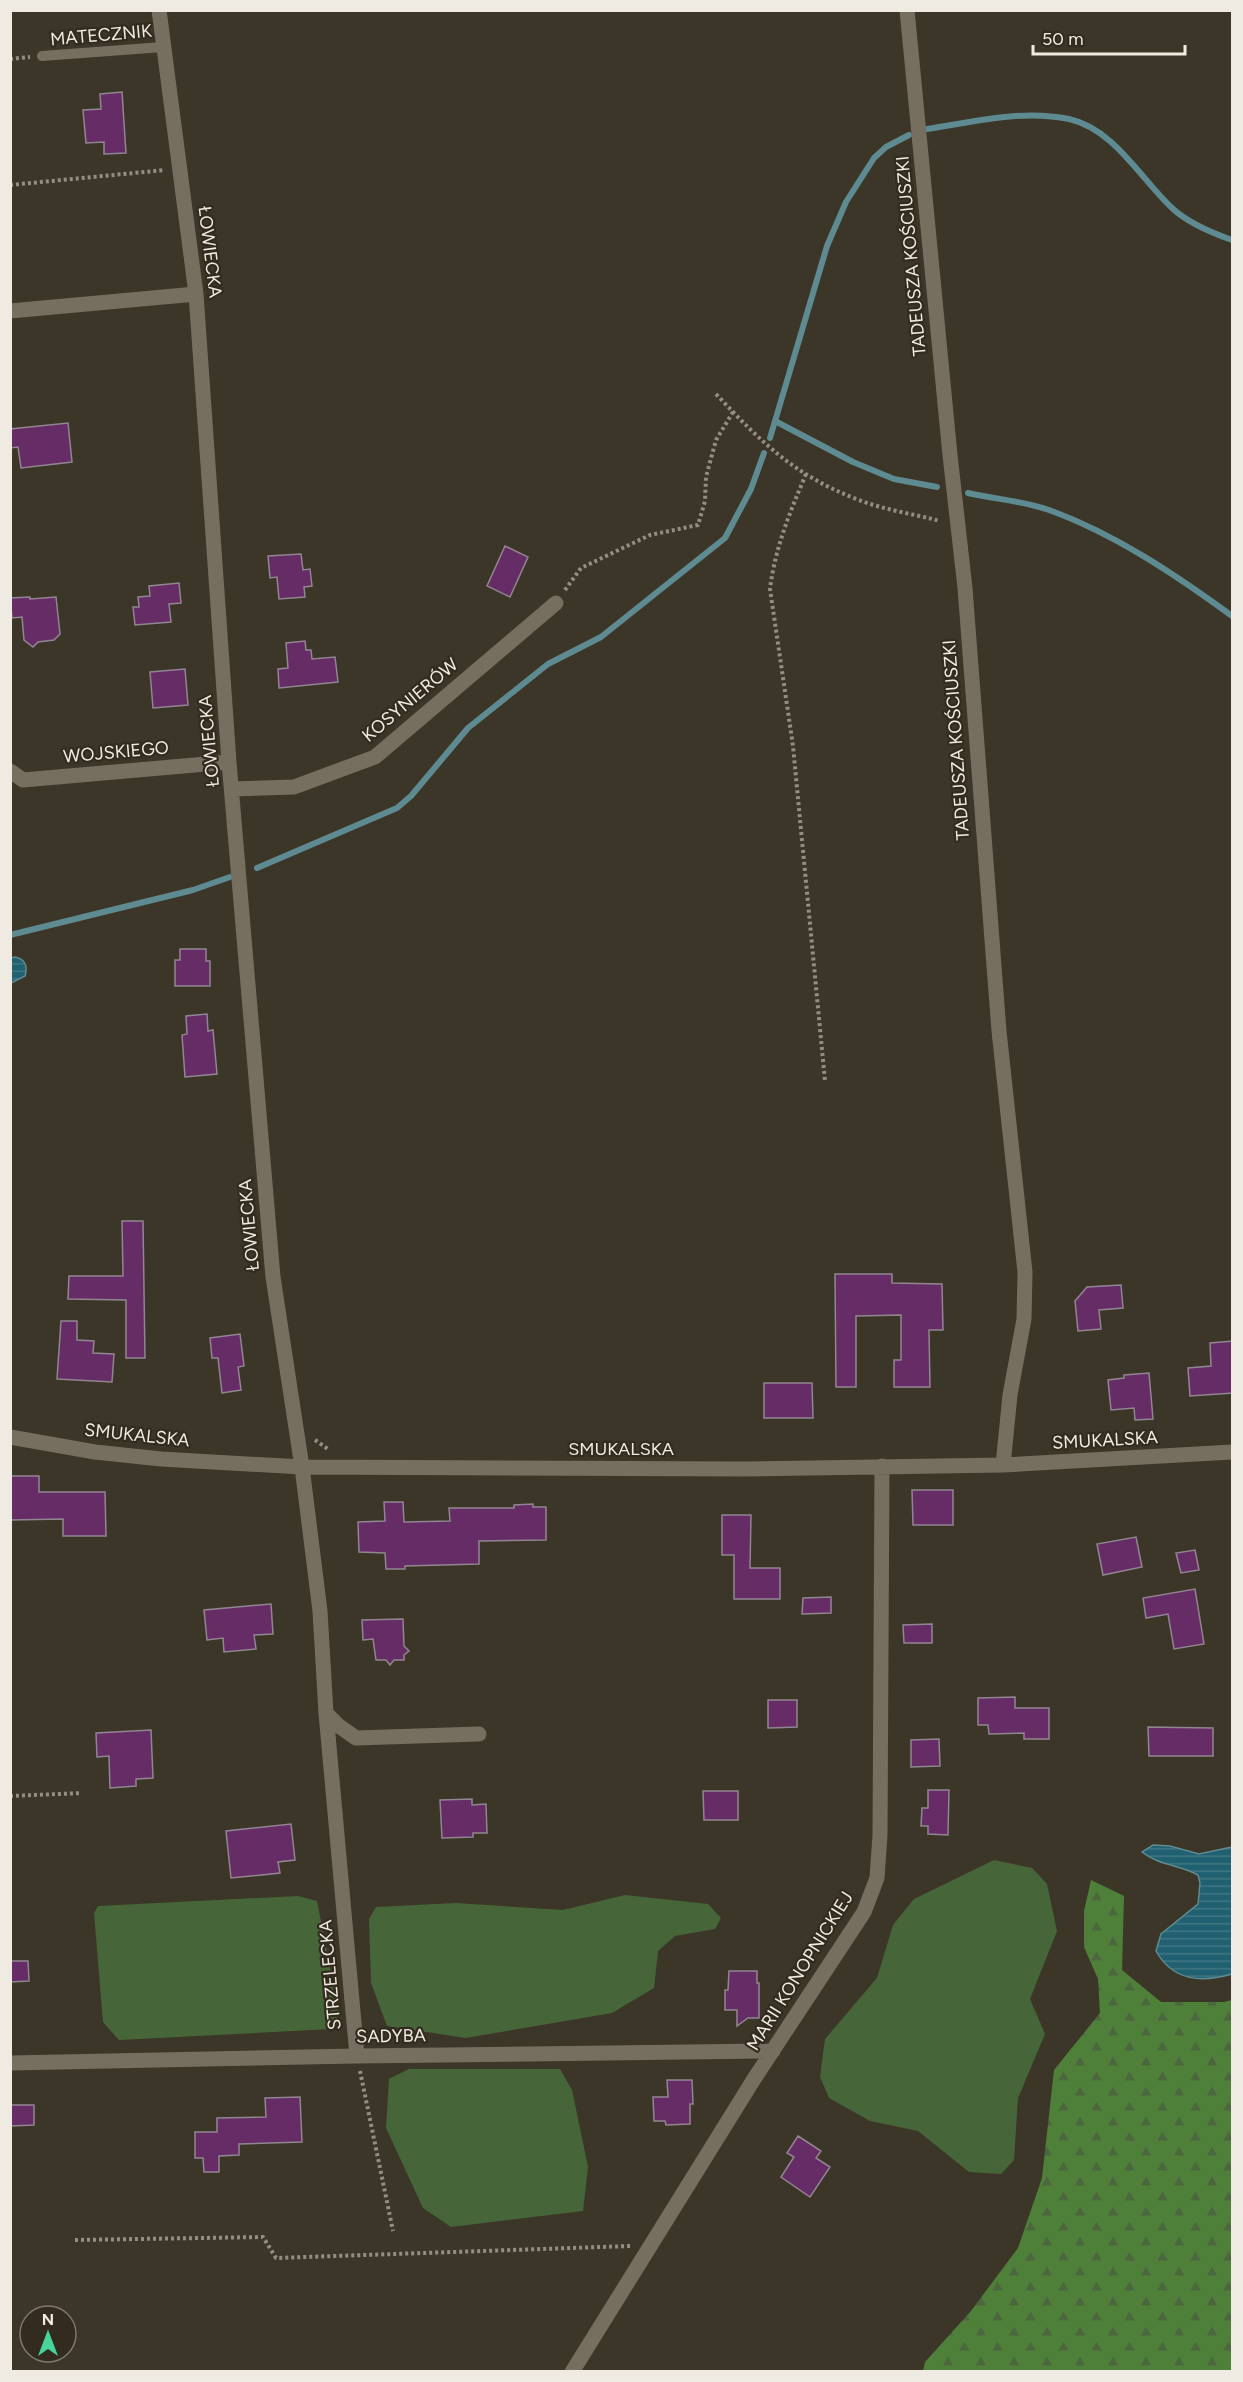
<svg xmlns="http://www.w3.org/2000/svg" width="1243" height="2382" viewBox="0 0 1243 2382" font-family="Figtree,sans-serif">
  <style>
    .green { fill: #466639 }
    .forest { fill: url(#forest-firs) }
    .water { fill: url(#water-rules); stroke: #5e8a92; stroke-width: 1.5 }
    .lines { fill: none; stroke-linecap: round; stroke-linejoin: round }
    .stream { stroke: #5e8a92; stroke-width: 6 }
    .building { fill: #652c66; stroke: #928592; stroke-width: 1.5 }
    .path { stroke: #938e83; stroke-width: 4; stroke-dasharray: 3 3; stroke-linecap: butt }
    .lane { stroke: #766e5f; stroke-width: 10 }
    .street { stroke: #766e5f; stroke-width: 15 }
    .labels { text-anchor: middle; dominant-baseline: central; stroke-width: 4.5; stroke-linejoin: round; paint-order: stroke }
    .street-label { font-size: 18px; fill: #efebe2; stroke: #322b1e }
  </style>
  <defs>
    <pattern id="forest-firs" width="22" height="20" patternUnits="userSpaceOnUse" patternTransform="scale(1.5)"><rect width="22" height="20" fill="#4f803a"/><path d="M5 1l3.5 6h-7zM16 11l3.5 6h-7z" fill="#4c663e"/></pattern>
    <pattern id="water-rules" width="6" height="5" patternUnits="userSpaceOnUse" patternTransform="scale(1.5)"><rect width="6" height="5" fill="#206070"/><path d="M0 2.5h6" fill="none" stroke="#417784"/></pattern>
  </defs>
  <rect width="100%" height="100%" fill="#3c3628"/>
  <path class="green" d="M994 1860 1032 1868 1047 1884 1057 1931 1030 1999 1045 2034 1018 2098 1014 2160 1001 2174 969 2172 918 2131 870 2121 829 2098 820 2077 825 2039 877 1978 893 1925 914 1899Z
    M625 1895 708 1904 721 1918 715 1929 675 1936 658 1951 654 1988 612 2013 466 2038 387 2026 371 1983 369 1919 376 1907 456 1903 563 1910Z
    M298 1896 317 1901 339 2013 332 2029 119 2040 103 2022 94 1913 98 1906Z
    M409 2069H560L572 2090 588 2167 583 2211 451 2227 423 2208 386 2128 389 2079Z"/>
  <path class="forest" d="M1091 1880 1124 1896 1122 1970 1161 2002H1224L1232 2000V2371H923L925 2362 971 2311 1018 2248 1042 2178 1054 2070 1100 2013 1098 1979 1084 1947V1911Z"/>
  <path class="water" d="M15 957C25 959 28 966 25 976L11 983V958Z
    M1153 1845 1170 1846 1199 1854 1232 1847V1974C1201 1983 1173 1981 1156 1951L1161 1934 1198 1904 1200 1883 1198 1875C1180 1865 1158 1865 1142 1852Z"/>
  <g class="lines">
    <path class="stream" d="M927 129C974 122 1022 109 1069 119 1114 129 1140 178 1172 208 1188 223 1212 233 1232 240
      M775 421 853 462 894 479 937 487
      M770 438 827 246 846 202 874 158 886 147 909 135
      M968 493C994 499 1024 501 1049 510 1115 534 1176 575 1232 616
      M257 868 397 808 411 796 468 728 548 664 601 637 725 538 751 489 764 453
      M10 935 193 890 230 877"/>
  </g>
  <path class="building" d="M122 92 126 153 104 154V142L86 143 83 110 101 109 100 94Z
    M68 423 72 462 21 468 18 447 10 448V429Z
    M505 546 528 557 510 597 487 586Z
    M301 554 303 570 310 569 312 586 304 587 305 597 279 599 277 577 270 578 268 556Z
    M179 583 181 603 169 604 171 622 135 625 133 607H139L138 597 150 596 149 586Z
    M30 597V599L56 597 60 634 54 640 38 642 33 647 24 640 22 617 12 618 10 598Z
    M305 641 306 650H311L312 659 335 657 338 682 279 688 278 669 288 668 286 643Z
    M185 669 188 705 153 708 150 672Z
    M180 949H206V961H210V986H175V960H180Z
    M207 1014 208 1031 213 1030 217 1074 185 1077 182 1035 187 1034 186 1016Z
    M122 1221H143L145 1358H126V1300L68 1299 69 1276H123Z
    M835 1274H892V1283L942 1284 943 1330H929L930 1387H894V1360H901V1315L856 1316V1387H836Z
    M1121 1285 1123 1308 1099 1310 1101 1329 1078 1331 1075 1301 1087 1287Z
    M61 1321H77V1340L94 1341 93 1353 114 1354 112 1382 57 1379Z
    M240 1334 244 1366 238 1367 241 1390 222 1393 218 1358H212L210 1338Z
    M1233 1341V1393L1190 1396 1188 1368 1211 1366 1210 1343Z
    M1149 1373 1153 1419 1135 1420 1134 1408 1111 1410 1108 1380 1124 1378V1375Z
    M764 1383H812L813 1418H764Z
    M10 1476H39V1492H105L106 1536H63V1519L10 1520Z
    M912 1490H953V1525H913Z
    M384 1502H403L404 1522 450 1521 449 1508H514V1505L533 1504V1507H546V1540L479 1541V1564L405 1566V1569H386L385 1553 359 1552 358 1522 385 1521Z
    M722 1515H751L750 1568H780V1599H734V1555H722Z
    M1136 1537 1142 1567 1103 1575 1097 1544Z
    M1195 1550 1199 1570 1181 1573 1176 1553Z
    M1195 1589 1204 1644 1174 1649 1168 1614 1146 1618 1143 1598Z
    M831 1597V1613L802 1614 803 1598Z
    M271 1604 273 1634 254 1635 256 1649 224 1652 223 1638 207 1640 204 1610Z
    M403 1619 404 1646 409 1651 404 1655V1660H394L390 1665 386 1660H376L373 1639 363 1640 362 1620Z
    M932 1624V1643H904L903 1625Z
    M1015 1697V1708H1049V1739H1024V1733L989 1734 988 1725H978V1698Z
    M768 1700H797V1727L768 1728Z
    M1148 1727 1213 1728V1756H1149Z
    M151 1730 153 1778 136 1779V1786L110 1788 109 1756 97 1757 96 1733Z
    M939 1739 940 1766 911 1767V1740Z
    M928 1790H949L948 1835 928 1834V1826H921L922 1808H928Z
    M703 1791H738V1820H704Z
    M472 1799V1805L486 1804 487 1833H473V1837L442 1838 440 1800Z
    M291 1824 295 1860 278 1862 280 1873 231 1878 226 1831Z
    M10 1961H28L29 1981 10 1982Z
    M729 1971H757V1983H759V2018H748L737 2026V2010H725V1990H728Z
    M667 2080H692L693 2104H690V2124L666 2125 665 2121H654L653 2097H668Z
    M300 2097 302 2142 239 2144V2155L219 2156V2172H204L203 2158H195V2132H217V2118L266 2117 265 2098Z
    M10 2105H34V2125L10 2126Z
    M798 2136 821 2151 816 2158 830 2167 810 2197 781 2177 794 2157 787 2153Z"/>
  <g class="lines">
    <path class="path" d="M10 59 30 57
      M10 185 165 170
      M716 394C762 443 795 476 859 500 885 510 914 514 940 521
      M806 474C790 512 775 548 770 589L793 746 825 1081
      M565 590 581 568 650 535 698 525 705 501 706 477 716 440 733 412
      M315 1440 328 1449
      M10 1796 82 1793
      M360 2071 393 2231
      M75 2240 263 2237 276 2258 630 2246"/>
    <path class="lane" d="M42 56 163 47"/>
    <path class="street" d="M159 10 196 294 229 762 273 1277 302 1467 320 1611 326 1713 339 1726 356 1738 479 1734
      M907 10 950 455 965 588 999 1031 1025 1272 1024 1319 1010 1395 1003 1465
      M10 311 196 294
      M10 771 23 780 229 762
      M232 789 294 787 375 757 556 603
      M10 1437 95 1452 161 1459 302 1467 745 1469 1003 1465 1232 1452
      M326 1713 357 2056
      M10 2063 357 2056 773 2051
      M572 2372 754 2079 864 1912 877 1878 880 1835 882 1466"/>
  </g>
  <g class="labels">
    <g class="street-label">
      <text transform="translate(101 35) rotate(-5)">MATECZNIK</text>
      <text transform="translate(210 252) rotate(83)">ŁOWIECKA</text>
      <text transform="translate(911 256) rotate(-95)">TADEUSZA KOŚCIUSZKI</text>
      <text transform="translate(410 700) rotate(-40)">KOSYNIERÓW</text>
      <text transform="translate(956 740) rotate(-94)">TADEUSZA KOŚCIUSZKI</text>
      <text transform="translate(209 741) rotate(-95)">ŁOWIECKA</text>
      <text transform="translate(116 752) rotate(-5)">WOJSKIEGO</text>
      <text transform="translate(249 1225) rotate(-95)">ŁOWIECKA</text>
      <text transform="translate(137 1435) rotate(6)">SMUKALSKA</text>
      <text transform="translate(1105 1440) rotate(-3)">SMUKALSKA</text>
      <text x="621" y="1449">SMUKALSKA</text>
      <text transform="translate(800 1971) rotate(-58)">MARII KONOPNICKIEJ</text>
      <text transform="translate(330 1975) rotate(-95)">STRZELECKA</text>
      <text transform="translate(391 2036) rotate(-1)">SADYBA</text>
    </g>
  </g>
  <rect width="1243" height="2382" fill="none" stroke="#efebe2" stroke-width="24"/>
  <g transform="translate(48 2334)"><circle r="28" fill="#322b1e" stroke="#7e786c" stroke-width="1.5"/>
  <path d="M0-4.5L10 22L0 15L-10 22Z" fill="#47d49d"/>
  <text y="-9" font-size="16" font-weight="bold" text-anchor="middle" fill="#efebe2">N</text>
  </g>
  <path d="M1033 45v9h152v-9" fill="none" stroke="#efebe2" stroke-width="3"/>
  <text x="1042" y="45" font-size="18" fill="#efebe2" stroke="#322b1e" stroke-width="4.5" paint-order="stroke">50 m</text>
</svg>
